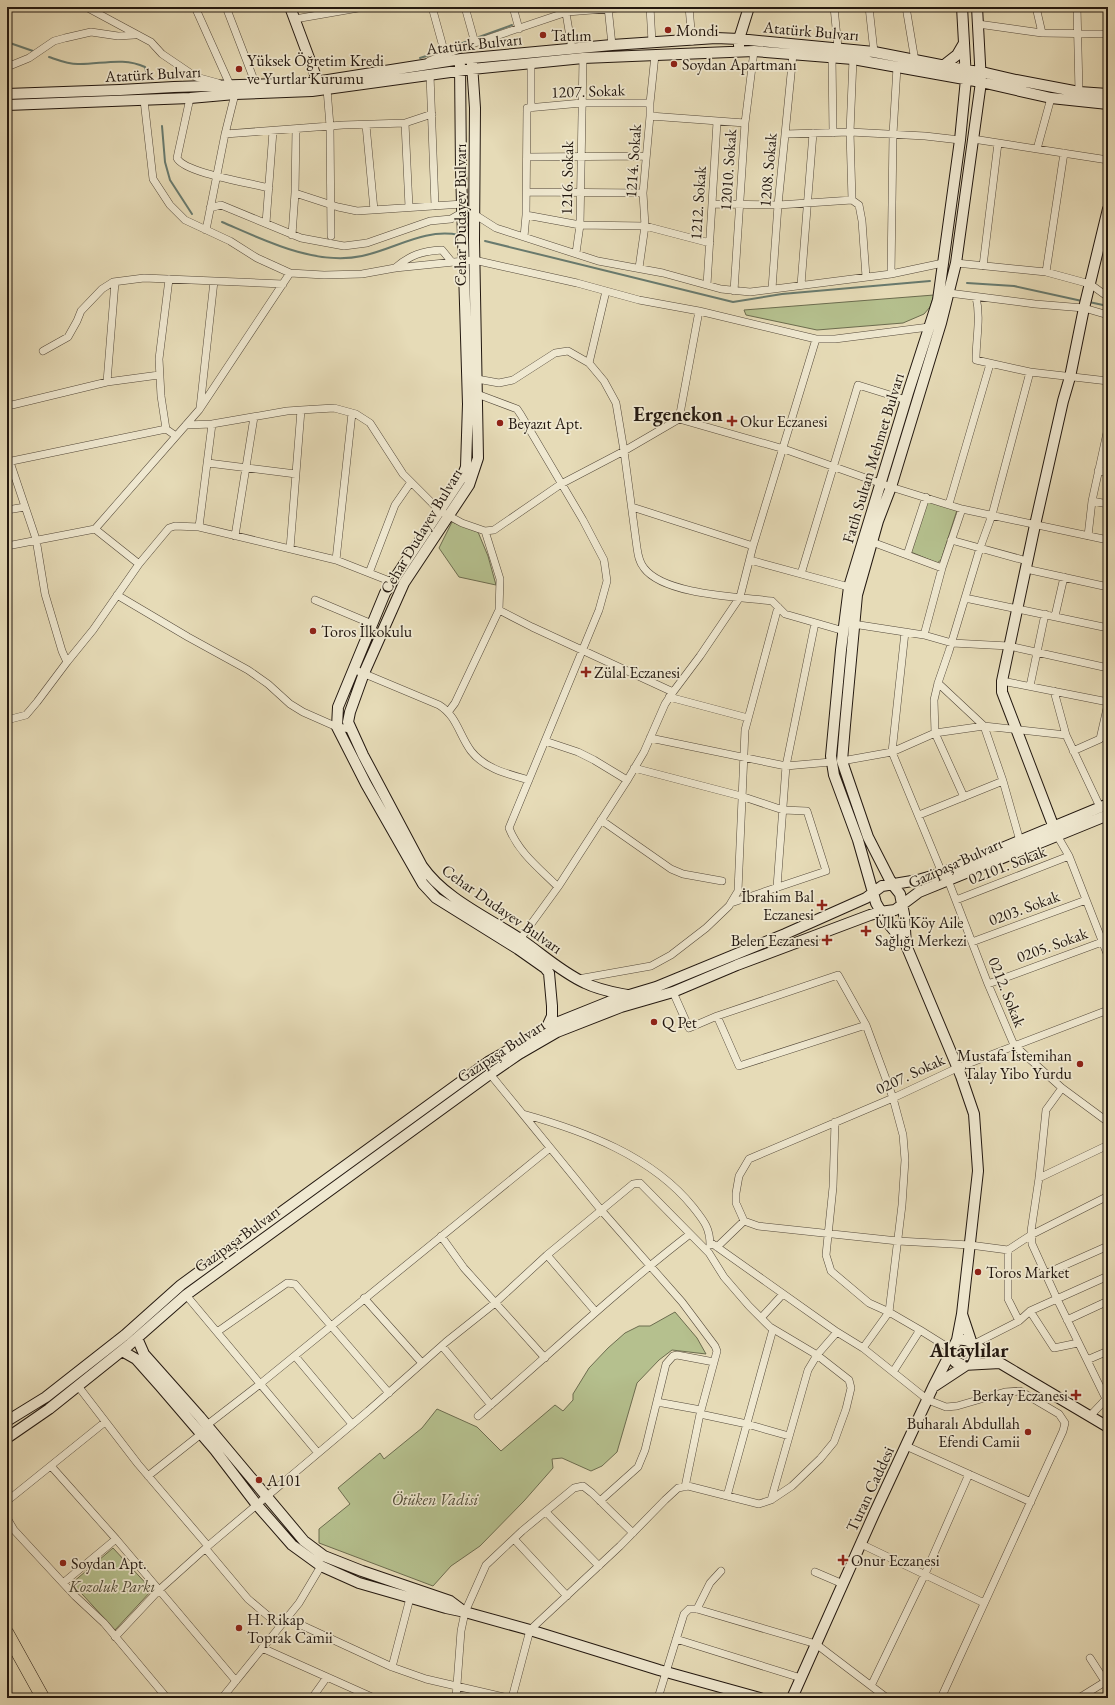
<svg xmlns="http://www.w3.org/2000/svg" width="1115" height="1705" viewBox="0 0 1115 1705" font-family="'EB Garamond',serif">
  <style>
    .green { fill: #b5c08e; stroke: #6c6c4f }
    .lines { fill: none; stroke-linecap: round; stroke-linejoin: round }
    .stream { stroke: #687a6e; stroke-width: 2 }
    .street-casing { stroke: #54493a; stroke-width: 8 }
    .secondary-casing { stroke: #231810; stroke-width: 12 }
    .highway-casing { stroke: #231810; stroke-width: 14 }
    .street { stroke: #efe8d0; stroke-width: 7 }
    .secondary { stroke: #efe8d0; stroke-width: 10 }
    .highway { stroke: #e6dbb7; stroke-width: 13 }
    .poi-dot { fill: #8f2418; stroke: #efe8d0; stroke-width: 1.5 }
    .labels { text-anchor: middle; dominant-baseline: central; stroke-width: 3.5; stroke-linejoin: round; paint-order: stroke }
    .poi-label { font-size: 16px; fill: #231810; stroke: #efe8d0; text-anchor: start }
    .street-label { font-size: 16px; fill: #231810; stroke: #efe8d0 }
    .park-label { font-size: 16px; font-style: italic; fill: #4f4a36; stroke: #efe8d0 }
    .district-label { font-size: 20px; font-weight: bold; fill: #231810; stroke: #efe8d0 }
  </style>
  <rect width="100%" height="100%" fill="#e6dbb7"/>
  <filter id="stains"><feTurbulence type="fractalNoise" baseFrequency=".005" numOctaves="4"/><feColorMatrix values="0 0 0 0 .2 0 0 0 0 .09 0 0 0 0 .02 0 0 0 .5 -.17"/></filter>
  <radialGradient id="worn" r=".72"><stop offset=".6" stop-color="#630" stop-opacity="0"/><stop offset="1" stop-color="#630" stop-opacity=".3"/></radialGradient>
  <path class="green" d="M934 295 930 307 924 314 903 323 817 330 746 315 744 310Z
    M928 499 958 507 941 560 937 563 911 552Z
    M452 522 478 532 488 556 496 585 459 577 439 548Z
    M675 1312 697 1338 706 1354 672 1350 659 1360 637 1383 617 1452 602 1466 591 1471 562 1458 552 1459 553 1468 524 1501 480 1546 451 1566 433 1586 319 1543V1529L350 1504 338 1488 380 1453 384 1459 422 1428 437 1409 477 1427 501 1451 555 1405 563 1411 573 1400V1394L589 1368 608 1348 625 1333 639 1326H650Z
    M113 1548 152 1590 115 1630 72 1583Z"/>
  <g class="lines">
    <path class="stream" d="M479 37 512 25
      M7 42 33 51
      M449 48 468 41
      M49 57C58 60 70 65 80 64 102 64 124 57 145 67L147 75
      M420 58 439 52
      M162 126 165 162 170 180 192 214
      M222 222C264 240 315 266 362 256 395 249 424 228 459 235
      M485 241 733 302 782 294 930 281
      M967 283 1014 286 1082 301
      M1089 302 1103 305 1108 307"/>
    <g class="street-casing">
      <path id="street" d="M86 7 151 42 162 54 196 77 218 83
        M195 7 230 85
        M226 7 256 85
        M432 7 445 54
        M465 7 475 43
        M513 7 519 29
        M565 7 572 49
        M608 7 612 45
        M650 7 652 42
        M689 7 692 41
        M834 7 838 48
        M869 7 874 52
        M906 7 915 61
        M1036 7 1042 33
        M1077 7 1079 92
        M295 19 364 7
        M978 24 1042 33 1108 34
        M832 57 833 133
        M853 59 850 132 925 136 960 140
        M429 61 475 43 567 12 630 7
        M531 63V108
        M7 67 29 58 54 41 65 38 91 32 118 36 134 35
        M430 75 435 206
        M327 89 330 126 331 236
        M190 98 177 158C184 173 251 183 269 188
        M144 100 153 179 170 205 185 220 230 241 257 258 290 273 324 275 362 274 395 268 474 260 577 283 639 300 699 311 816 339H835L929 327
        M650 116 745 123
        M405 123 409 207
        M366 125 374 210
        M225 134 343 125 405 123 432 114
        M785 134 850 132 852 200
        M973 139 1108 160
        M1037 149 1051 98
        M527 157 646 156
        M527 192 643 193
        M295 193 338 207 357 211 463 204
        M852 200 859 205 862 221 866 277
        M713 204 778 205 852 200
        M210 208 221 205 301 238 344 246 367 243 430 221 451 219 463 212
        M474 214 496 228 598 261 663 273 721 289 750 292 891 274 943 263
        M526 215 580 225 645 226 710 243
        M266 223 273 131
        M206 230 225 134 235 94
        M292 235 295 193 296 129
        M524 237 526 215 527 108 582 103H650
        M576 253 580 225 583 58
        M956 263 1046 272 1090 284 1108 297
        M983 266 998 143
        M395 268C410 255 422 251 442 250L451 261
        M639 268 645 226 643 193 650 116V103L655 55
        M1046 272 1064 153
        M891 274 893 134 897 67
        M169 279 159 359 161 396 166 429 176 436
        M707 285 717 122
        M801 285 813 133
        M772 289 778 205 793 54
        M734 291 745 123 754 51
        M949 293 1035 304 1084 308 1108 315
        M976 297C981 318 976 338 976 360L1030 372 1108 381
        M43 351 68 337 77 321 81 311 102 289 113 282 144 278 283 284
        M589 363 606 291
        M477 379 499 383 513 380 555 353 568 351 589 363 604 381 616 403 624 451 637 548C638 555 639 562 644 568 664 595 740 597 772 601L785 614 844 631
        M107 382 115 282
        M477 394 517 409 521 415 583 520 604 560 607 581 599 610 509 828C519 853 539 868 558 887
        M7 404 12 405 107 382 159 375
        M200 408 214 281
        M679 419 699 311
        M186 425 212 424 287 411 301 410 334 408 356 414 370 423 403 474 440 511 462 523 485 531 494 530 561 484 624 451 679 419 784 449 891 487 962 509 1108 540
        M7 462 166 429
        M10 462 36 539 45 594 62 651 67 662
        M208 463 296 474
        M1098 471 1108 472
        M1092 501 1108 504
        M949 504 990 364
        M632 507 753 546
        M7 510 25 507
        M199 527 212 424
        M95 529 199 410 290 273
        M235 536 254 417
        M1088 536 1092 501 1108 428
        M951 540 1027 561
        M872 542 942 568
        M7 546 95 529 139 564
        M290 549 301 410
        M907 555 926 497
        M336 560 352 413
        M750 560 849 587
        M1026 569 1108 587
        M369 573 395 505 411 482
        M801 574 858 385 906 400
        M117 595 188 637 248 670 268 684 290 704 303 712 337 727 351 729
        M965 598 1108 628
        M315 600 372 624
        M499 610 532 627 673 692
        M1055 616 1064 577
        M853 624 924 635 952 643 1009 646 1108 668
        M905 632 892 752 942 873
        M924 635 942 568 962 509
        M353 669 439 705C457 716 459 735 471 751 485 769 508 774 529 780
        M1002 681 1108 702
        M938 683 984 726 1003 781 1020 841
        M1030 686 1045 614
        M1054 691 1066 735 1100 807
        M669 697 748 718
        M449 711 455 703 499 610 500 579 485 531
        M7 720 26 715 37 702 67 662 93 630 139 564 169 528 175 526 199 527 336 560 392 582
        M650 738 786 766 831 762
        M545 741 578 752 594 760 627 780
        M1073 751 1100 739 1108 704
        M842 761 892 752 935 733 984 726 1066 735
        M634 768 741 796 783 810 807 811 826 871 731 903
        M964 797 935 733 934 700 938 683 949 651 980 548 992 515 1030 372
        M919 815 1003 781
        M601 820 671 869 683 874 722 881
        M1058 837 1069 856 1108 956
        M948 880 988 984 1014 1045 1062 1088 1108 1122
        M777 887 786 766 815 623
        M956 900 1069 856
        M518 942 558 887 628 779 644 752 665 704 673 692 700 656 740 597 753 546 816 339
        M972 942 1086 900
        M578 979 651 966 671 955 706 928 729 906 738 891 745 730 778 607
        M988 984 1102 942
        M673 992 689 1028 717 1016 838 975 866 1025 893 1098 903 1135 905 1160 902 1205 889 1312 863 1348
        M1108 1010 957 1068 893 1098 749 1159 739 1176 736 1193V1203L744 1221 758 1226 898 1241 970 1245 1008 1250 1031 1235 1108 1196
        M717 1016 739 1066 866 1025
        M490 1074 601 1210 682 1302 715 1346 717 1351 700 1414 685 1487
        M1062 1088 1046 1110 1039 1178 1031 1231 1032 1244 1057 1299 1087 1360 1108 1351
        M523 1114C584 1131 652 1156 693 1207 703 1220 710 1227 710 1245
        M835 1122 833 1187 826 1255 831 1271 869 1303 889 1312 920 1330
        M1039 1178 1108 1145
        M441 1236 464 1268 545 1358
        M710 1242 837 1332 863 1348 928 1400 946 1407 957 1406 1005 1392 1020 1391 1059 1414 1065 1423 1063 1431 941 1698
        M717 1247 744 1221
        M1008 1250V1299L1019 1321
        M547 1255 595 1311
        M1045 1274 1108 1246
        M186 1295 318 1453
        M364 1298 422 1363
        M1030 1311 1054 1348 1078 1343
        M761 1318 783 1294
        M1067 1320 1108 1301
        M217 1332 287 1283 295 1284 389 1393
        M974 1344 1019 1321 1030 1311 1108 1276
        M442 1346 491 1405
        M295 1356 352 1424
        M1087 1360 1106 1399
        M893 1372 920 1330 952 1350
        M78 1386 138 1464 208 1546
        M657 1402 701 1410
        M700 1414 747 1424 789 1436
        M478 1416C549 1355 616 1291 690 1234
        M1090 1416 1108 1397
        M207 1425 260 1384 550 1148
        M906 1446 1031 1502
        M51 1466 116 1539 236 1681
        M148 1476 201 1434
        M727 1496 773 1329
        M771 1500 808 1370 817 1355 837 1332
        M7 1501 105 1422
        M600 1501 638 1467 645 1450 666 1364 673 1356 677 1355 714 1362
        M546 1512 599 1566
        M7 1518 14 1530 75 1596 104 1623 167 1698
        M514 1539 567 1596
        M861 1544 984 1603
        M206 1549 248 1599 280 1626
        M815 1572 843 1584
        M63 1583 116 1539
        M697 1609 710 1583 721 1571
        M286 1618 392 1667 426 1679 508 1698
        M115 1637 159 1590 208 1546 368 1411 446 1342 495 1303 547 1255 633 1184 640 1183 709 1253 724 1277 749 1306 770 1327 817 1355 849 1380 851 1388 846 1409 834 1442 820 1459 792 1486 771 1500 759 1504 688 1486 678 1488 665 1500 620 1546 530 1630 512 1698
        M676 1639 801 1678
        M262 1648 374 1698
        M1090 1658 1108 1686
        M392 1667 410 1598
        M871 1686 925 1574 969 1474
        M222 1698 299 1603 321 1566
        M312 1698 327 1677
        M456 1698 461 1631 465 1612 486 1565 522 1531 574 1488 583 1486 592 1493 633 1533
        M658 1698 684 1614 689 1609H697L816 1644 887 1698
        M1079 1698 1108 1680"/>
    </g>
    <g class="secondary-casing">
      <path id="secondary" d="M290 7 318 82
        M739 46V39L749 7
        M472 64 475 108 474 240 478 458 469 485 404 583 364 673 350 712 348 722 363 755 422 866C445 899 487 917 520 939 541 953 561 972 585 983 599 990 612 992 627 995
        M460 65 461 170 468 404 466 467 462 477 385 593 338 707 337 727 366 784 423 884 436 898 518 949 545 968 549 973 552 1006V1016L546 1029
        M943 66 957 55 964 43
        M7 94 120 90 174 87 309 83 461 59 612 45 716 38 739 39 874 52 966 70 986 73 1016 80 1079 92 1108 94
        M7 105 190 98 235 94 312 91 472 69 583 58 754 51 853 59 981 82 1051 98 1108 104
        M1056 833 1002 692V681L1035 525 1063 401 1070 377 1084 308 1108 209
        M906 945 904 914 900 894 892 884 868 837 845 770 842 761 845 725 857 595 878 521 891 487 941 323 956 263 981 82 977 7
        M962 1314 971 1341
        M137 1338 144 1354 200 1417 304 1541 324 1556 362 1571 450 1601 462 1610
        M974 1344 1000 1363 1108 1427
        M122 1351 136 1359 160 1386 215 1450 257 1505 292 1545 321 1566 359 1583 446 1608 465 1612 530 1630 659 1670 760 1698
        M951 1353 955 1362 963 1365 1000 1363
        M933 1387 974 1360C981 1346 970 1338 957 1340
        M7 1421 46 1397 125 1335 181 1285 488 1062 556 1023 616 999 656 987 785 934 866 898 882 886 918 880 942 873 1108 804
        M7 1438 49 1409 129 1345 186 1295 490 1074 519 1054 557 1032 621 1007 673 992 737 965 870 915 880 912 895 910 919 892 1108 815
        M792 1698 874 1514 933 1387 957 1340 962 1314 978 1171 974 1114 961 1076 906 945 887 922 876 903 858 840 834 775 831 756 841 650 849 587 908 393 938 300 960 140 966 79 962 7"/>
    </g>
    <g class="highway-casing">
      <path id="highway" d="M7 1633 43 1698"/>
    </g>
    <use href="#street" class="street"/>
    <use href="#secondary" class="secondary"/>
    <use href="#highway" class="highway"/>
  </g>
  <g class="poi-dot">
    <circle cx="668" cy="30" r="4"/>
    <circle cx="543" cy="35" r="4"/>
    <circle cx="674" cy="64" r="4"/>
    <circle cx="239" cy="69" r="4"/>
    <path d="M730 415h4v4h4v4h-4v4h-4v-4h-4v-4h4z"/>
    <circle cx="500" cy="423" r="4"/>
    <circle cx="313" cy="631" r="4"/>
    <path d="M584 666h4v4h4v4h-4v4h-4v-4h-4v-4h4z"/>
    <path d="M820 899h4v4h4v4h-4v4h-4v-4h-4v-4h4z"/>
    <path d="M864 925h4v4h4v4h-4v4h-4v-4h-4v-4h4z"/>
    <path d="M825 934h4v4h4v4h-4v4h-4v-4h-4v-4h4z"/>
    <circle cx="654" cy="1022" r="4"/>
    <circle cx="1080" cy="1064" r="4"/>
    <circle cx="978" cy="1272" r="4"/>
    <path d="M1074 1389h4v4h4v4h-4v4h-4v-4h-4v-4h4z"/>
    <circle cx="1028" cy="1432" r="4"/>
    <circle cx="259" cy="1480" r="4"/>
    <path d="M841 1554h4v4h4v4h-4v4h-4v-4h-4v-4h4z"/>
    <circle cx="63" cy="1563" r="4"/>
    <circle cx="239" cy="1628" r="4"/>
  </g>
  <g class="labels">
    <g class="poi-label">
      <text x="676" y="30">Mondi</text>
      <text x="551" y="35">Tatlım</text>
      <text x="247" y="60">Yüksek Öğretim Kredi<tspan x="247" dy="18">ve Yurtlar Kurumu</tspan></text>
      <text x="682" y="64">Soydan Apartmanı</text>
      <text x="740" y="421">Okur Eczanesi</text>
      <text x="508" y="423">Beyazıt Apt.</text>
      <text x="321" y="631">Toros İlkokulu</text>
      <text x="594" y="672">Zülal Eczanesi</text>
      <text x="814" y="896" text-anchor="end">İbrahim Bal<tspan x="814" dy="18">Eczanesi</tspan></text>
      <text x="875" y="922">Ülkü Köy Aile<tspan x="875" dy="18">Sağlığı Merkezi</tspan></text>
      <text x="819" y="940" text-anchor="end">Belen Eczanesi</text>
      <text x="662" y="1022">Q Pet</text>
      <text x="1072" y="1055" text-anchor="end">Mustafa İstemihan<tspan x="1072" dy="18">Talay Yibo Yurdu</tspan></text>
      <text x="986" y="1272">Toros Market</text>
      <text x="1068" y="1395" text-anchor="end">Berkay Eczanesi</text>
      <text x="1020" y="1423" text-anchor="end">Buharalı Abdullah<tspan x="1020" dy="18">Efendi Camii</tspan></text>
      <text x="267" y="1480">A101</text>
      <text x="851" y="1560">Onur Eczanesi</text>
      <text x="71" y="1563">Soydan Apt.</text>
      <text x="247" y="1619">H. Rikap<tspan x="247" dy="18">Toprak Camii</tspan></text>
    </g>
    <g class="street-label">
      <text transform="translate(811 31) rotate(5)">Atatürk Bulvarı</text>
      <text transform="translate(474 44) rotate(-6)">Atatürk Bulvarı</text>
      <text transform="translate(153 74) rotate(-3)">Atatürk Bulvarı</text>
      <text transform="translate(588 91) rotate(-2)">1207. Sokak</text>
      <text transform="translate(633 161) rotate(-86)">1214. Sokak</text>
      <text transform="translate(728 170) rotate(-86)">12010. Sokak</text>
      <text transform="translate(768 170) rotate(-85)">1208. Sokak</text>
      <text transform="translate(567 178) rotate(-89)">1216. Sokak</text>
      <text transform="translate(698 203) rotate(-86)">1212. Sokak</text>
      <text transform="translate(460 215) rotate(-90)">Cehar Dudayev Bulvarı</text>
      <text transform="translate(873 458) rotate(-73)">Fatih Sultan Mehmet Bulvarı</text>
      <text transform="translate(421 531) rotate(-59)">Cehar Dudayev Bulvarı</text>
      <text transform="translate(955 863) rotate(-24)">Gazipaşa Bulvarı</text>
      <text transform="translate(1007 865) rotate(-21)">02101. Sokak</text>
      <text transform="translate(1024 908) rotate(-20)">0203. Sokak</text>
      <text transform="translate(502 909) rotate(35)">Cehar Dudayev Bulvarı</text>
      <text transform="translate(1052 945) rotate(-20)">0205. Sokak</text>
      <text transform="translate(1007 992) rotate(68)">0212. Sokak</text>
      <text transform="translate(501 1051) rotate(-33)">Gazipaşa Bulvarı</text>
      <text transform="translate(910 1074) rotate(-25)">0207. Sokak</text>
      <text transform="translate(237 1239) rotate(-36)">Gazipaşa Bulvarı</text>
      <text transform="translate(870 1489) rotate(-65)">Turan Caddesi</text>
    </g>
    <g class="park-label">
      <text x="435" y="1499">Ötüken Vadisi</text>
      <text x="112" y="1586">Kozoluk Parkı</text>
    </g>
    <g class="district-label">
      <text x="678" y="414">Ergenekon</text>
      <text x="969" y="1350">Altaylılar</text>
    </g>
  </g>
  <rect width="1115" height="1705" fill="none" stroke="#e6dbb7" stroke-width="24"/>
  <rect x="8" y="8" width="1099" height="1689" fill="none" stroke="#231810" stroke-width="2"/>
  <rect x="12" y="12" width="1091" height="1681" fill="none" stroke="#231810"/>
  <rect width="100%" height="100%" filter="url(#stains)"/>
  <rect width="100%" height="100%" fill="url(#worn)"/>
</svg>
